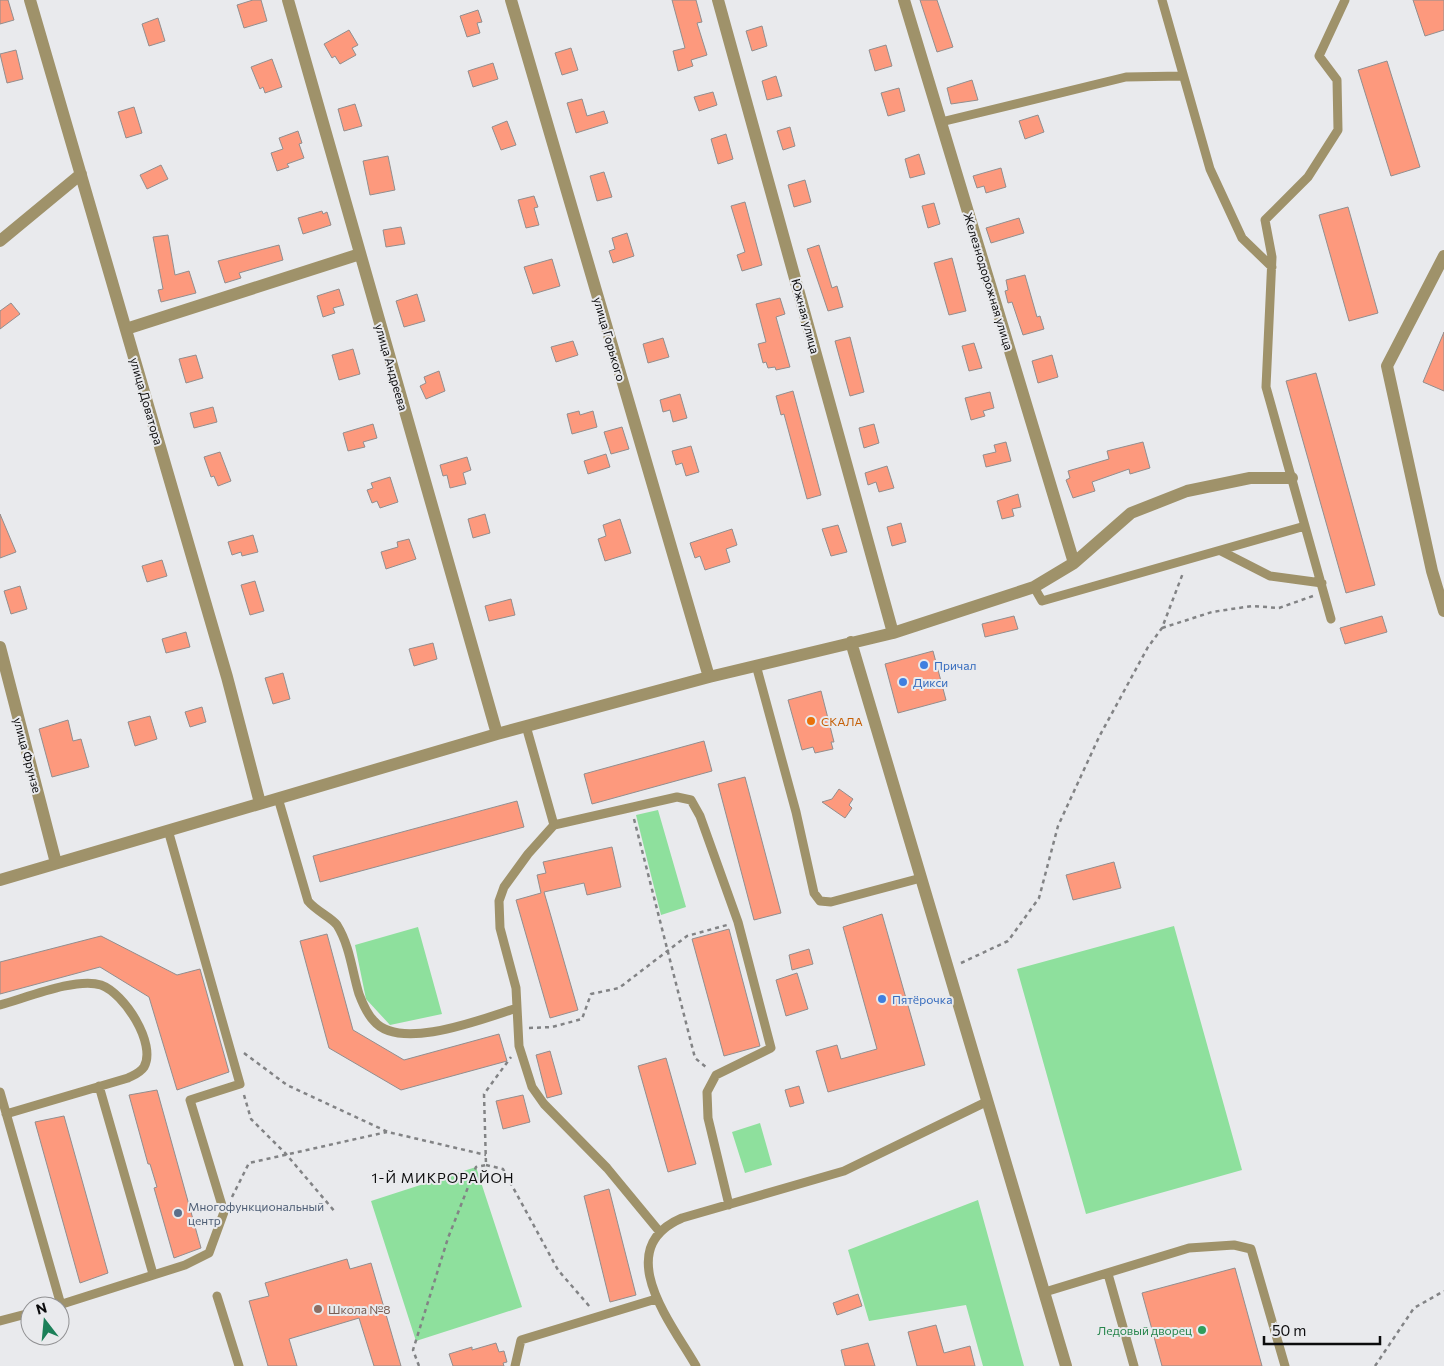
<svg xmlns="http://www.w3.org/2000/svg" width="1444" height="1366" viewBox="0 0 1444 1366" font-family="Commissioner,sans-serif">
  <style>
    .green { fill: #8ee09d }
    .building { fill: #fd997d; stroke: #928e8e }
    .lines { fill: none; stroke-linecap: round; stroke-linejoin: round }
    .path { stroke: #828385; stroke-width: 2.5; stroke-dasharray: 4 4; stroke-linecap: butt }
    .service { stroke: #9f926a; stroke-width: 9 }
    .minor { stroke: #9f926a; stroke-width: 12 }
    .shop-dot { fill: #3f7fe0; stroke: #e9eaed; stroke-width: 2 }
    .food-dot { fill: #e8710a; stroke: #e9eaed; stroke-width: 2 }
    .service-dot { fill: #5c6f8a; stroke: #e9eaed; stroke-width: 2 }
    .education-dot { fill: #8d6e63; stroke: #e9eaed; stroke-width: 2 }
    .leisure-dot { fill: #2e9e5b; stroke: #e9eaed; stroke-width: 2 }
    .labels { text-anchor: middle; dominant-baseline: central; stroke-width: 4; stroke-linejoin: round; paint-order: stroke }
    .street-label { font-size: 12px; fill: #0c0c0d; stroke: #e9eaed }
    .shop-label { font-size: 12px; fill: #366cbe; stroke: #e9eaed; text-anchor: start }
    .food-label { font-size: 12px; fill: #c56008; stroke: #e9eaed; text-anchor: start }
    .service-label { font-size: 12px; fill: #4e5e75; stroke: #e9eaed; text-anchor: start }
    .education-label { font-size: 12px; fill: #785e54; stroke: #e9eaed; text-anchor: start }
    .leisure-label { font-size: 12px; fill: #27864d; stroke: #e9eaed; text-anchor: end }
    .neighbourhood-label { font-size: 14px; letter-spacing: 1px; fill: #0c0c0d; stroke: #e9eaed }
  </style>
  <rect width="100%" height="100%" fill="#e9eaed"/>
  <path class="green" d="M658 810 686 907 661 915 636 815Z
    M1174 926 1242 1170 1086 1214 1017 969Z
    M418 927 442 1014 390 1025 366 999 355 945Z
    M760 1123 772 1165 745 1173 732 1132Z
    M476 1167 522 1307 416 1341 371 1201Z
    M978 1200 1024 1366H983L966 1305 869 1321 848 1250Z"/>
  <path class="building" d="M0 0H8L14 20 0 24Z
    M253 0H261L267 21 244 28 237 5Z
    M672 0H696L702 22 697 23 707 55 691 60 693 66 678 71 673 51 685 48Z
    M920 0H937L953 47 937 52Z
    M1413 0H1444V30L1425 36Z
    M478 10 482 22 477 23 480 33 467 37 460 16Z
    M158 18 165 41 149 46 142 24Z
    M762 26 767 46 752 51 746 31Z
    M349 30 358 45 352 48 356 55 340 64 335 56 332 58 324 44Z
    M886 45 892 66 875 71 869 50Z
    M571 48 578 70 562 75 555 53Z
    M16 50 23 79 7 83 0 54Z
    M272 59 282 87 265 93 263 87 260 89 251 67Z
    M1387 61 1420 167 1391 176 1358 70Z
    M493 63 498 79 473 87 468 71Z
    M776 76 782 96 767 100 762 81Z
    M972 80 978 100 951 104 947 88Z
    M899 88 905 111 888 116 881 93Z
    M713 92 717 105 699 111 694 97Z
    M582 99 587 116 604 111 608 123 576 133 567 103Z
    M355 104 362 126 344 131 338 109Z
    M134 107 142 133 126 138 118 112Z
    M1038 115 1044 132 1025 139 1019 121Z
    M507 121 516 145 501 150 492 127Z
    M790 127 795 146 783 150 777 131Z
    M298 131 302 143 299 144 304 158 287 164 289 167 277 171 271 153 283 149 279 138Z
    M726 134 733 159 718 164 711 139Z
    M919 154 925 174 910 178 905 159Z
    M388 156 395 190 370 195 363 161Z
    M161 165 168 179 147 189 140 175Z
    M1001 168 1006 187 986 193 984 186 977 188 973 176Z
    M604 172 612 197 597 201 590 176Z
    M805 180 811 202 794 207 788 185Z
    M534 196 538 207 534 208 539 225 526 228 518 200Z
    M745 202 762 265 742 271 737 255 745 252 731 206Z
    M934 203 940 224 928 228 922 206Z
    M1348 207 1378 313 1349 321 1319 215Z
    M322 211 323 214 327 212 331 225 303 234 298 218Z
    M1019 218 1024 233 991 243 986 228Z
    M401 227 405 244 386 247 383 230Z
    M627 233 634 256 613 263 609 251 615 249 612 238Z
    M168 235 175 275 189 271 196 293 161 302 158 290 163 289 153 237Z
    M279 245 283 260 239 273 241 278 225 283 218 261Z
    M819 245 832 288 837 286 843 307 828 311 807 249Z
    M952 258 966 311 949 315 934 263Z
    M552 259 560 286 533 294 524 267Z
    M1025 275 1037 317 1040 316 1044 329 1023 335 1012 302 1008 303 1005 291 1008 290 1006 280Z
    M339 289 344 305 333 308 335 313 323 317 317 296Z
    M417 294 425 321 404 327 396 301Z
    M780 298 785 314 776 317 790 367 776 370 775 367 768 368 766 362 763 363 758 344 766 342 756 304Z
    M11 303 20 314 0 329V311Z
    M1444 332V391L1423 382Z
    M850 337 864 392 850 396 835 341Z
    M663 338 669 357 648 363 643 344Z
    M573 341 578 355 556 362 551 347Z
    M974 343 982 368 969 371 962 346Z
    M353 349 360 374 339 380 332 355Z
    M196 355 203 378 186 383 179 359Z
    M1052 355 1058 377 1038 383 1032 361Z
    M439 371 445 391 426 399 420 386 426 383 424 377Z
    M1316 373 1375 585 1346 593 1286 381Z
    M793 391 821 495 807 499 784 414 781 415 776 396Z
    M990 392 994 408 983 411 985 416 971 420 965 398Z
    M680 394 687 418 673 422 670 410 663 412 660 400Z
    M213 407 217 422 194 428 190 413Z
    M579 411 580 415 593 411 597 427 572 434 567 414Z
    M373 424 377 438 363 442 365 447 348 451 343 433Z
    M874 424 879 443 864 448 859 428Z
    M622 427 629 449 611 454 604 432Z
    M1006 442 1011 461 986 467 983 455 996 452 994 445Z
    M1143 442 1150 468 1130 474 1129 469 1092 482 1095 491 1073 498 1066 480 1070 478 1068 471 1109 459 1107 451Z
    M691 446 699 472 686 476 682 463 676 465 672 451Z
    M220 452 231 481 218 486 214 476 211 477 204 457Z
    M606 454 610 467 588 474 584 461Z
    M467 457 471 470 463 473 466 484 450 488 447 475 443 476 440 465Z
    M887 466 894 488 879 492 876 482 868 485 865 473Z
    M390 477 398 502 380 508 377 501 372 503 367 490 373 488 371 483Z
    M1018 494 1021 507 1012 509 1014 516 1002 519 997 501Z
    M0 514 16 552 0 558Z
    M485 514 490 533 473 538 468 519Z
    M620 519 631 553 605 561 598 539 606 536 603 525Z
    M901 523 906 542 892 546 887 527Z
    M838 525 847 552 831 556 822 529Z
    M732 529 737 545 726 549 730 562 705 570 700 556 695 558 690 543Z
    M253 535 258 552 242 556 241 552 232 555 228 542Z
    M409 539 416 559 386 569 381 552 398 547 397 542Z
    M162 560 167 576 147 582 142 566Z
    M255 581 264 611 250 615 241 585Z
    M20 586 27 609 11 614 4 591Z
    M511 599 515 615 489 621 485 606Z
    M1014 616 1018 629 985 637 982 624Z
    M1382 616 1387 632 1345 644 1340 628Z
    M186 632 190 647 166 653 162 639Z
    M433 643 437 659 414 666 409 649Z
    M933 651 946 700 898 713 885 664Z
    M283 673 290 699 273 704 265 678Z
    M821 691 834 742H831L833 749 815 753 813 747 802 750 788 700Z
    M202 707 206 722 190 727 185 712Z
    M150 716 157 739 135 746 128 722Z
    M68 720 73 741 81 739 89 767 52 777 39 729Z
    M704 741 712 771 592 804 584 774Z
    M745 777 781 913 754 920 718 784Z
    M839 789 853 799 849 805 852 808 845 818 822 802 832 799Z
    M517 801 524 827 320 882 313 856Z
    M612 847 621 887 587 895 584 883 544 892 578 1010 550 1018 516 900 541 893 537 875 546 873 543 862Z
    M1114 862 1121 888 1073 900 1066 875Z
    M882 914 925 1065 828 1092 816 1051 837 1045 841 1059 877 1049 843 927Z
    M729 929 760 1046 724 1056 692 939Z
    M327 934 353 1030 404 1060 499 1034 507 1061 401 1090 329 1048 300 941Z
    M101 936 177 975 200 969 229 1072 177 1090 149 997 100 967 0 994V962Z
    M809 949 813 964 792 970 789 955Z
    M797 973 808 1009 786 1016 776 980Z
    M550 1051 562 1094 547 1098 536 1055Z
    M666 1058 696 1164 668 1172 638 1066Z
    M799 1086 804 1103 790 1107 785 1090Z
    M157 1090 201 1248 174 1258 154 1188 157 1187 150 1164H148L129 1095Z
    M523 1095 530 1122 503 1129 496 1101Z
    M64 1116 108 1273 80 1283 35 1122Z
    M609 1189 636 1295 610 1302 584 1196Z
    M347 1259 350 1269 371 1263 401 1366H374L359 1318 289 1339 297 1366H268L249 1301 269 1296 265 1283Z
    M1235 1268 1262 1366H1162L1142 1293Z
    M858 1294 862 1306 837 1315 833 1303Z
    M936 1325 944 1353 970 1346 975 1366H917L908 1332Z
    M496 1343 499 1352 504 1351 507 1362 503 1363 504 1366H453L449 1354 472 1347V1350Z
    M868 1343 875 1366H845L841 1350Z"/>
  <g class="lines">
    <path class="path" d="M1162 628 1212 612 1252 606 1279 608 1313 596
      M634 819 695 1058 706 1067
      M961 963 1008 941 1039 898 1058 826 1099 737 1148 647 1162 628 1183 573
      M529 1028 552 1027 582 1019 591 994 619 988 687 936 727 925
      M244 1053 287 1085 388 1132 486 1155
      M244 1095 251 1119 286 1154 336 1213
      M486 1165 503 1169 558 1270 590 1307
      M232 1197 249 1163 387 1132
      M419 1366 413 1350 448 1238 476 1167 486 1165 484 1094 511 1057
      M1375 1366 1414 1308 1444 1291"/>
    <path class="service" d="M1162 0 1210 169 1242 238 1272 267
      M941 122 1126 77 1182 76
      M1221 551 1270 576 1322 583
      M1034 587 1042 601 1305 526
      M1331 619 1266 387 1272 257 1265 220 1308 177 1338 130 1337 80 1319 56 1345 0
      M756 665 796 812 814 893 820 901 831 902 921 878
      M526 726 554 825
      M278 798 308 901C316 911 331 917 337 925 350 946 352 971 359 994 362 1002 368 1015 374 1021 400 1052 485 1018 517 1008
      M0 1005C26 998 76 977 101 985 124 993 157 1044 144 1067 140 1073 134 1075 128 1078L6 1114
      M99 1086 153 1274
      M0 1092 61 1305
      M659 1231 607 1168 544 1104 532 1087 519 1046 516 988 500 928 499 901 504 887 528 854 554 825 677 797 691 800 700 816 738 922 771 1048 716 1075 707 1092 708 1118 729 1205
      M1108 1274 1134 1366
      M1045 1292 1189 1248 1234 1245 1251 1249 1285 1366
      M217 1296 239 1366
      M56 1306 185 1265 209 1253 224 1212 190 1100 240 1084 168 830
      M0 1321 30 1313
      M515 1366 521 1340 656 1299
      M696 1366C672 1324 610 1249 682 1218L844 1171 988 1101"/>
    <path class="minor" d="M30 0 227 677 260 803
      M288 0 497 734
      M511 0 709 677
      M718 0 893 633
      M904 0 1074 563
      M0 241 81 174
      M1444 256 1387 366 1432 571 1444 611
      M126 329 360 254
      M851 642 1066 1366
      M0 647 56 863
      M0 880 497 734 709 677 893 633 1034 587 1074 563 1131 513 1187 491 1250 478H1292"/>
  </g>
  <g class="shop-dot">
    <circle cx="924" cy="665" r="5"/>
    <circle cx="903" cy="682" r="5"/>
    <circle cx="882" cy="999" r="5"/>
  </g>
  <circle class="food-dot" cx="811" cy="721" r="5"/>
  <circle class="service-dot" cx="178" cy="1213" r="5"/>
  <circle class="education-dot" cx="318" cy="1309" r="5"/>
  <circle class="leisure-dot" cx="1202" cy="1330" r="5"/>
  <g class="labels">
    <g class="street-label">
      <text transform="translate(989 281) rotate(73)">Железнодорожная улица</text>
      <text transform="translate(806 316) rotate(75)">Южная улица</text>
      <text transform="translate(610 339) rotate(74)">улица Горького</text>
      <text transform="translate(392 367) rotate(74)">улица Андреева</text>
      <text transform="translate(147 401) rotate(74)">улица Доватора</text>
      <text transform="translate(28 755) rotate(75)">улица Фрунзе</text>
    </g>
    <g class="shop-label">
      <text x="934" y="665">Причал</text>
      <text x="913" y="682">Дикси</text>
      <text x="892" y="999">Пятёрочка</text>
    </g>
    <g class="food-label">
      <text x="821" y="721">СКАЛА</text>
    </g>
    <g class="service-label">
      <text x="188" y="1206">Многофункциональный<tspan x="188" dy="14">центр</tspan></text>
    </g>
    <g class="education-label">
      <text x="328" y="1309">Школа №8</text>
    </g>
    <g class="leisure-label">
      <text x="1192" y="1330">Ледовый дворец</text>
    </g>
    <g class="neighbourhood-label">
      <text x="443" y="1177">1-Й МИКРОРАЙОН</text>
    </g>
  </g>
  <g transform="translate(45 1321) rotate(344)"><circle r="24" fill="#e9eaed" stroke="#919193"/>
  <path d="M0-4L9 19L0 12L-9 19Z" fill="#1c8059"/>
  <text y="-8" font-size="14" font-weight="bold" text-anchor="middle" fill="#0c0c0d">N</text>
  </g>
  <path d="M1264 1336v8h116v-8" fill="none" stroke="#0c0c0d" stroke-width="2.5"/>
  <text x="1272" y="1336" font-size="15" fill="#0c0c0d" stroke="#e9eaed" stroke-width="4" paint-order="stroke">50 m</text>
</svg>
